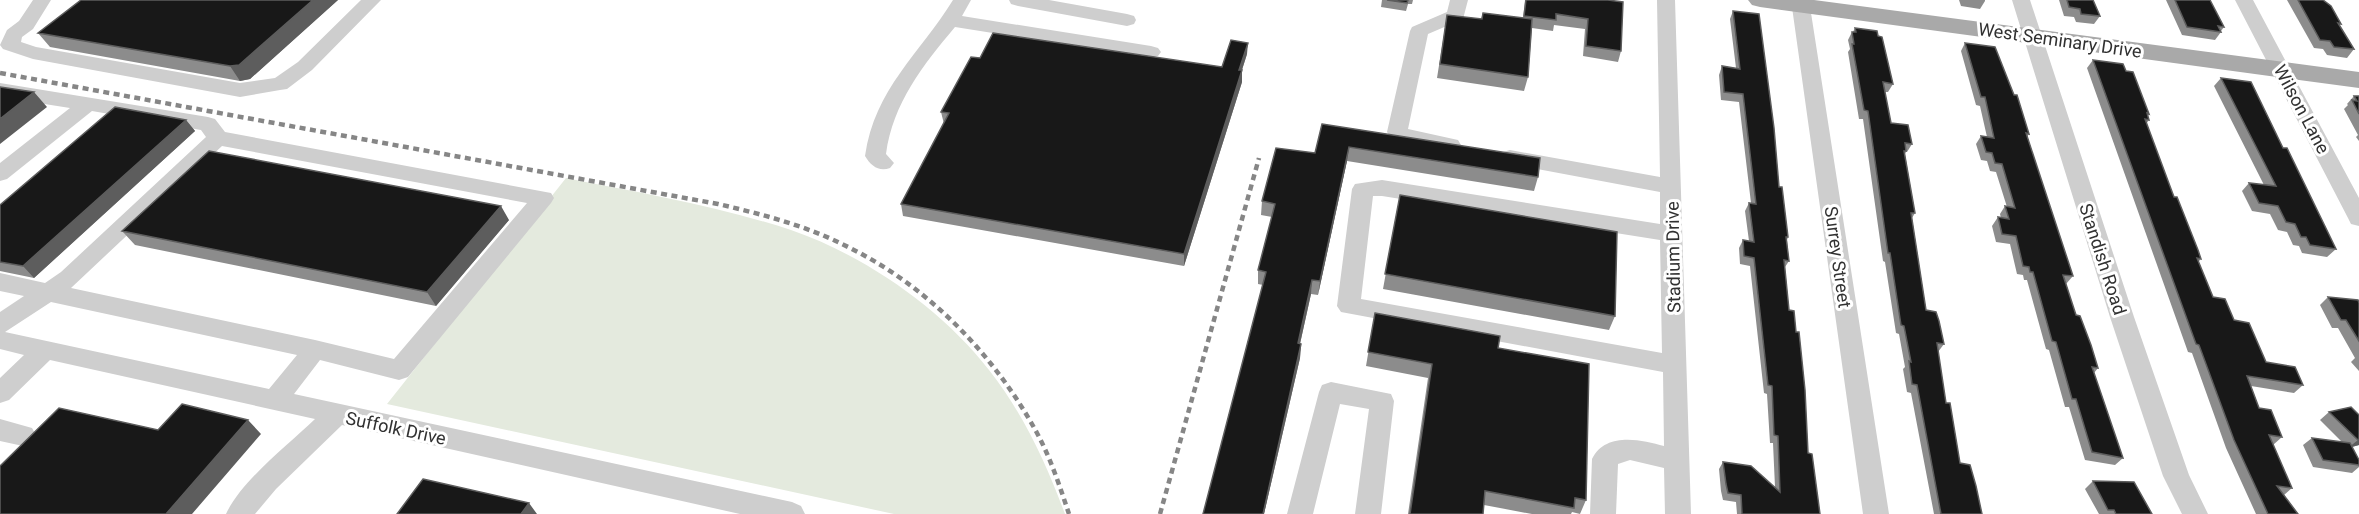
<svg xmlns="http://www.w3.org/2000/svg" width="2359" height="514" viewBox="0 0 2359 514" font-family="Roboto,sans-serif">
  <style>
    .green { fill: #e4eade }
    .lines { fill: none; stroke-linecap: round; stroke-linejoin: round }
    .minor { fill: #cecece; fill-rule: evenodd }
    .major { fill: #a9a9a9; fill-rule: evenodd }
    .rail { stroke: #868686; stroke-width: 4.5; stroke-dasharray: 6 4.5; stroke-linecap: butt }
    .wall { fill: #8c8c8c }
    .shaded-wall { fill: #5d5d5d }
    .building { fill: #181818; stroke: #5d5d5d; stroke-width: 1.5 }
    .labels { text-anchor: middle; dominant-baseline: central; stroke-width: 6; stroke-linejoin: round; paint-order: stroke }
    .street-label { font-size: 18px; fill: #313131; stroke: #fff }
  </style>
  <rect width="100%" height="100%" fill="#fff"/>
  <path class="green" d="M566 178C641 193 718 206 791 230 864 255 942 309 989 370 1023 413 1046 463 1065 514H894L387 404Z"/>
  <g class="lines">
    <path class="minor" d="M33 0H51L33 29 22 37 21 42 36 47 240 83 275 78 298 62 361 0H381L312 70 287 89 280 90 240 97 33 59 3 49 0 45 7 30 19 21Z
      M953 0H971L962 16 1151 46 1158 48 1161 52 1158 56 1151 58 955 27C923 65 893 103 886 154L894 163 890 168C879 172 871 166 865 156 875 88 919 55 953 0Z
      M1009 0H1049L1127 14 1134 16 1136 20 1134 24 1127 26 1018 6 1011 4Z
      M1450 0H1468L1463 19 1428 34 1408 129 1458 140 1461 145 1458 150 1451 152C1433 149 1397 149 1387 132L1410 31 1412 27 1447 12Z
      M1657 0H1675L1691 514H1665L1664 468 1630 460 1618 464 1616 514H1590L1592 459C1605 432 1640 439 1664 446L1663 372 1341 312 1337 306 1352 189 1355 184 1382 180 1660 224V192L1510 164 1503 162 1500 157 1503 152 1510 150 1660 177ZM1373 196H1382L1660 240 1662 353 1361 299Z
      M1791 0H1809L1889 514H1863Z
      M2012 0H2030L2134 317 2189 475 2208 514H2182L2163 476 2110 317Z
      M2235 0H2253L2359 198V226L2351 224 2348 218Z
      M0 83 208 117 215 119 225 132 551 193 554 198 551 203 408 377 399 380 320 360 294 394 792 502 801 506 805 514H740L342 425 276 489 255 514H226C241 481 288 445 315 419L50 360 9 400 0 403V378L24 355 0 349V312L24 296 0 291V273L45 283 61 272 206 137 201 130 92 111 7 179 0 181V163L70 108 0 97ZM222 146 527 203 394 359 315 340 71 288ZM51 302 297 355 269 389 5 332Z
      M1331 382 1391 394 1394 401 1381 514H1355L1369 409 1340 404 1313 514H1287L1319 392 1322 385Z
      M0 419 32 428 36 435 32 442 23 446 0 441Z"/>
    <path class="major" d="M1748 0H1814L2359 72V88L1760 7 1752 5Z"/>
    <path class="rail" d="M0 73 718 204C761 214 804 225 844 245 926 284 994 354 1037 433 1051 459 1060 487 1069 514
      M1160 514 1259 158"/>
  </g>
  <path class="wall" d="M81 0H338L250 79 240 81 50 47 38 33Z
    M1382 0H1413L1412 4H1408L1406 11 1381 7Z
    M1525 0H1608L1621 51 1618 62 1583 56 1585 29 1554 25 1553 31 1532 28 1528 77 1524 91 1437 78 1447 15 1481 19 1483 13 1523 18Z
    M1959 0H1985V1L1980 9 1961 6Z
    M2059 0H2093L2100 16 2094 24 2076 22 2074 17 2064 16Z
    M2166 0H2210L2224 27 2221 31V32L2215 40 2182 35Z
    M2287 0H2323L2341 24 2339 26 2354 49 2347 58 2327 55 2323 49 2314 48Z
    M1733 11 1779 187 1788 237 1787 240 1789 261 1785 267 1789 310 1808 453 1820 514H1737L1736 502 1723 500 1721 491 1719 469 1723 462 1775 487 1773 443H1770L1767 394 1764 393 1750 266 1740 264 1739 248 1743 240 1749 241 1745 211 1749 203H1751L1739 102 1721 100 1719 75 1722 66 1736 68 1730 19Z
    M1855 28 1893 84 1888 92H1885L1891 123 1912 144 1907 152H1906L1905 154 1915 213 1912 218 1926 310 1944 344 1938 352 1946 403 1960 463 1982 514H1934L1911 393 1907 392 1903 369 1905 367 1899 334 1896 333 1885 262 1883 261 1863 119H1859L1848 52 1850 49 1848 40 1852 32H1853Z
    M1965 43 2029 134 2027 137 2073 276 2066 284 2076 315 2098 368 2094 373 2123 458 2115 465 2085 460 2069 407H2065L2049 350 2046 349 2027 280H2024L2023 275 2017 274 2010 244 1996 242 1992 226 1998 217 2001 218 2000 214 2005 206 2007 207 1996 172 1990 171 1987 161 1981 160 1976 144 1981 136 1987 137 1980 106 1976 105 1961 51Z
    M1247 54 1242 70V82L1184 266 903 216 901 204 944 124 941 112 1222 67Z
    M2093 60 2126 71 2149 114 2148 116 2149 120 2146 124 2174 197 2201 259 2198 262 2213 297 2234 320 2266 362 2303 385 2294 393 2251 386 2259 408 2282 437 2273 445 2292 488 2284 495 2298 514H2256L2226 448 2192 353 2188 352 2087 68Z
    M2221 78 2283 148 2336 249 2327 257 2302 253 2299 246 2293 245 2287 232 2278 230 2270 214 2252 211 2242 191 2249 183 2264 185 2214 86Z
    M2354 96H2359V141L2356 137 2358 135 2344 109 2348 105 2347 104Z
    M186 120 195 131 34 278 0 271V205Z
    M1322 124 1538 177 1534 191 1347 161 1318 295 1311 294 1300 344H1301L1300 358 1264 514H1203L1263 285 1258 284V270L1272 217 1261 215 1262 201 1315 153Z
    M1400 195 1615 316 1609 330 1383 289Z
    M509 220 436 306 135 245 122 231Z
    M2328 297 2359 303V371L2351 362 2355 358 2338 328H2332L2320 305Z
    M1375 313 1498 348 1586 500 1580 514 1572 512 1571 514H1532L1484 505 1483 514H1408L1428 378 1366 366Z
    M2329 412 2359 415V445L2352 447 2359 460V467L2352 473 2313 467 2303 445 2312 438 2342 442 2320 420Z
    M2093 481 2152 514H2099L2085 489Z"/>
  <path class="shaded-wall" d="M313 0H338L250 79 240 81 230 66Z
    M1248 43 1247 54 1238 82 1239 70Z
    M1242 70V82L1184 266V254Z
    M34 92 47 107 0 144V119Z
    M186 120 195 131 34 278 23 266Z
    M1349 147 1347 161 1318 295 1320 281Z
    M501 206 509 220 436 306 427 292Z
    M1312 280 1311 294 1297 357 1298 343Z
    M1301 344 1300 358 1264 514H1263Z
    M248 420 261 434 192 514H166Z
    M2358 440H2359V445L2348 448Z
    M529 503 537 514H521Z"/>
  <path class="building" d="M81 0H313L239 65 230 66 38 33Z
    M1387 0H1408L1407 3Z
    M1526 0H1608L1623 2 1621 51 1586 46 1588 19 1556 14V20L1524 16Z
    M2067 0H2093L2100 16 2081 14 2080 9 2069 7Z
    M2175 0H2210L2224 27 2218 26 2221 32 2187 27Z
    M2298 0H2323L2331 6 2341 24 2338 23 2354 49 2334 47 2330 41 2320 40Z
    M1733 11 1759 14 1774 128 1779 187H1782L1788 237H1786L1789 261 1784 260 1789 310 1794 311 1796 332H1799L1805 390 1808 453 1812 454 1820 514H1742L1741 495 1728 493 1726 484 1723 462 1751 466 1780 492 1778 436 1774 435 1772 386 1768 385 1754 258 1744 256 1743 240 1754 242 1749 203 1756 204 1743 94 1724 92 1722 66 1740 69Z
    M1483 13 1532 19 1528 77 1440 64 1447 15 1482 19Z
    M1855 28 1877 31 1878 36 1882 37 1893 84 1883 82 1891 123 1908 125 1912 144 1905 143 1906 151H1904L1915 213H1911L1926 310 1936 312 1939 321 1944 344 1937 343 1946 403H1950L1960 463 1970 465 1976 486 1982 514H1941L1917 385 1912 384 1909 361 1911 362 1904 326 1901 325 1890 253H1888L1868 111 1864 110 1852 44H1854L1852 32H1856Z
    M993 33 1222 67 1231 40 1248 43 1239 70H1242L1184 254 901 204 949 113 941 112 971 57 980 58Z
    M1965 43 1995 47 2014 95H2017L2029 134 2026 133 2073 276 2063 275 2076 315 2080 316 2091 345 2098 368 2092 367 2123 458 2092 452 2076 399H2072L2056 342 2052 341 2033 272H2030L2029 267 2023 266 2016 236 2002 234 1998 217 2009 219 2005 206 2015 208 2002 164 1995 163 1992 153 1986 152 1981 136 1994 138 1985 97H1981Z
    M2093 60 2123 64 2126 71 2133 72 2149 114 2147 113 2149 120 2145 119 2174 197H2177L2198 250 2201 259 2197 258 2213 297 2225 299 2234 320 2249 323 2266 362 2295 367 2303 385 2247 376 2259 408 2271 410 2282 437 2269 435 2292 488 2277 486 2298 514H2268L2234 440 2199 345 2196 344Z
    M2221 78 2251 82 2283 148H2287L2336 249 2310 245 2306 237H2301L2295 224 2286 222 2278 206 2259 203 2249 183 2276 186Z
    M0 87 34 92 0 119Z
    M2354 96H2359V114L2352 100 2357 101Z
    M115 107 186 120 23 266 0 262V205Z
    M1322 124 1540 158 1538 177 1349 147 1320 281 1312 280 1298 343 1301 344 1263 514H1203L1266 272 1258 270 1275 204 1262 201 1276 148 1315 153Z
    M209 151 501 206 427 292 122 231Z
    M1400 195 1617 232 1615 316 1385 274Z
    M2328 297 2358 300 2359 303V341L2346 320H2341Z
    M1375 313 1500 336 1498 348 1589 364 1586 500 1575 498 1574 508 1485 491 1483 514H1410L1432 364 1368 352Z
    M182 404 248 420 166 514H0V466L59 408 158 430Z
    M2351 407 2359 415V440H2358L2329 412Z
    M2312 438 2350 443 2359 460V465L2323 460Z
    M423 479 529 503 521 514H397Z
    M2093 481 2134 482 2152 514H2116L2114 510H2108Z"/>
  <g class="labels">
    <g class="street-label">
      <text transform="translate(2060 40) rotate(8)">West Seminary Drive</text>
      <text transform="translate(2302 109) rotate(62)">Wilson Lane</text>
      <text transform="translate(1673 257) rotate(-91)">Stadium Drive</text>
      <text transform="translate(1838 257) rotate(82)">Surrey Street</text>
      <text transform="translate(2103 259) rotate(72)">Standish Road</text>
      <text transform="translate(396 428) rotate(12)">Suffolk Drive</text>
    </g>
  </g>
</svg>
